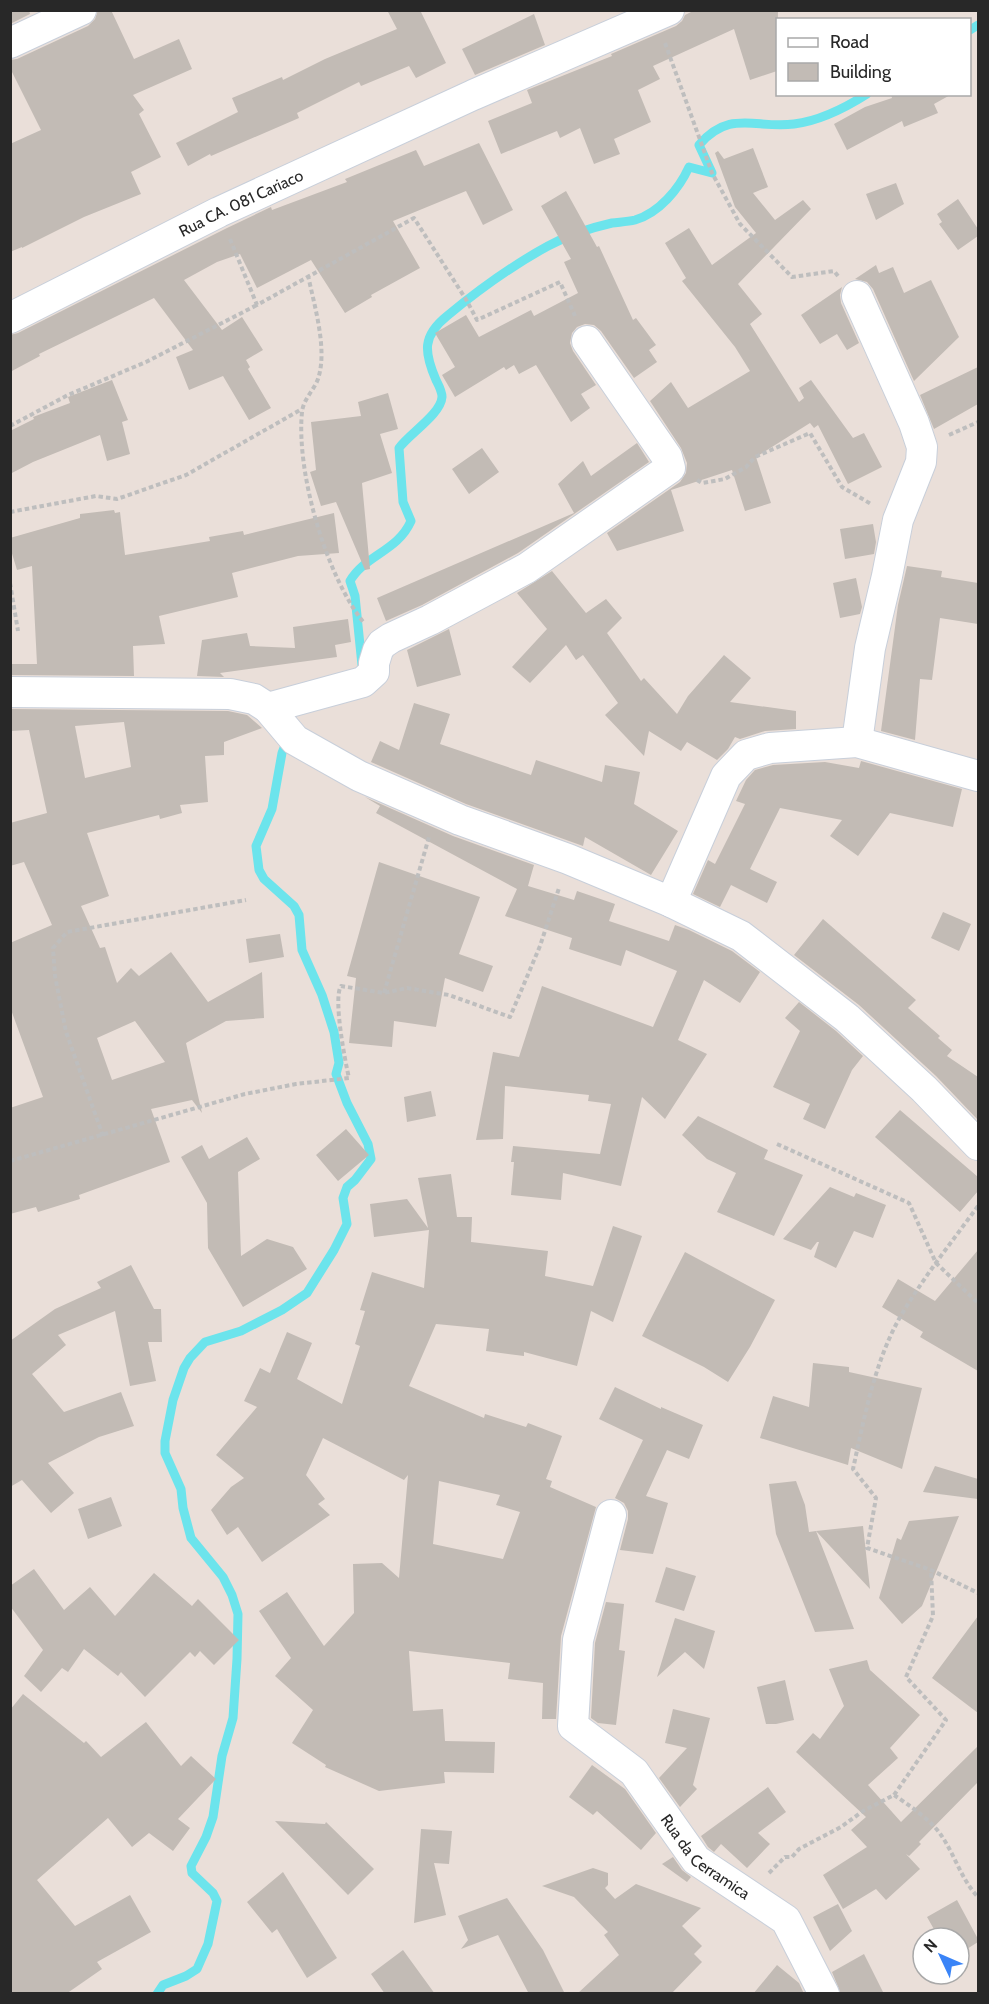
<svg xmlns="http://www.w3.org/2000/svg" width="989" height="2004" viewBox="0 0 989 2004" font-family="Cabin,sans-serif">
  <style>
    .lines { fill: none; stroke-linecap: round; stroke-linejoin: round }
    .stream { stroke: #6ce4ec; stroke-width: 9 }
    .building { fill: #c2bbb5; fill-rule: evenodd }
    .street-casing { stroke: #c8cfda; stroke-width: 32 }
    .path { stroke: #bebebe; stroke-width: 4; stroke-dasharray: 4.5 3; stroke-linecap: butt }
    .street { stroke: #fff; stroke-width: 30 }
    .labels { text-anchor: middle; dominant-baseline: central; stroke-width: 4.5; stroke-linejoin: round; paint-order: stroke }
    .street-label { font-size: 16px; fill: #282828; stroke: #fff }
  </style>
  <rect width="100%" height="100%" fill="#eadfd9"/>
  <g class="lines">
    <path class="stream" d="M970 30 978 25
      M362 665 355 596 350 581C365 555 398 551 411 521L403 502 399 448C409 434 441 414 442 397 442 391 438 384 436 380 424 352 422 336 447 316 476 292 515 264 548 246 568 235 590 228 612 223 619 222 627 222 635 220 659 213 679 189 689 167L712 173 699 145C730 109 755 129 794 124 819 121 845 108 867 94
      M157 1994 163 1985 186 1976 197 1969 208 1944 217 1901 213 1893 192 1873 191 1866 206 1837 213 1817 222 1756 233 1718 237 1659 238 1614 232 1595 223 1577 191 1538 183 1508 181 1489 165 1453V1441L173 1400 184 1368 190 1358 205 1342 241 1331 282 1310 307 1293 334 1250 347 1224 343 1198 347 1187 355 1180 371 1159 368 1144 347 1103 336 1074 339 1063 334 1032 322 995 302 950 299 915 294 906 264 879 259 870 256 846 272 809 282 753 287 740"/>
  </g>
  <path class="building" d="M10 10H29L30 14 10 24Z
    M98 10H111L134 59 179 39 192 69 133 95 144 110 139 114 161 157 131 172 141 194 84 217 22 248V247L10 252V144L41 130 10 68V60L17 59 88 26 95 19Z
    M387 10H420L446 63 416 78 409 66 361 86 359 82 297 113 299 118 211 156 210 154 188 166 176 143 238 112 232 98 282 77 283 80 325 59 397 29Z
    M695 10H778L777 71 750 80 734 29 653 66 660 79 638 90 651 122 614 139 620 154 594 164 580 128 560 138 557 131 501 154 488 121 532 103 527 90 612 56 611 54 676 26 682 21 685 15Z
    M534 14 545 45 475 75 462 49Z
    M891 94H952L934 104 938 113 904 127 902 121 847 150 834 124 865 107 892 98Z
    M479 143 513 210 483 225 466 191 393 221 420 268 371 295 372 297 345 313 311 260 257 288 240 254 217 262 184 280 222 330 242 317 263 350 246 360 250 367 248 369 271 408 249 420 223 376 189 390 176 357 193 350 154 298 39 354 40 356 10 372V335L18 333 227 228 271 207 272 210 347 182 345 179 416 150 424 166Z
    M753 148 768 187 753 193 775 220 803 200 811 209 738 284 762 314 750 324 799 402 804 398 799 388 811 380 853 438 864 433 882 467 848 484 818 425 814 428 810 423 756 457 771 503 745 511 732 470 671 490 684 531 617 551 607 533 680 482 686 473 687 463 681 448 650 401 671 382 688 408 750 371 735 347 682 281 686 278 665 243 689 228 712 265 756 233 735 207 715 153 718 151 724 159Z
    M896 183 904 204 876 220 866 194Z
    M566 191 597 247 599 246 633 320 636 318 656 345 649 350 657 362 634 378 601 331 594 325 585 324 577 327 572 333 570 343 573 351 596 385 581 394 590 408 571 422 536 365 519 374 514 365 506 370 504 367 455 397 442 375 455 367 435 333 466 315 479 337 531 310 534 316 578 293 564 262 571 259 541 206Z
    M958 199 978 229V236L958 250 939 224 942 222 937 214Z
    M876 265 879 273 893 267 904 293 931 280 959 337 914 381 873 289 867 282 855 279Z
    M842 287 840 295 841 303 859 343 847 350 837 334 820 344 801 315Z
    M978 367V404L934 429 920 395Z
    M112 380 128 420 122 422 130 454 107 461 100 435 33 462 10 474V431L34 419 33 417 70 403 68 397Z
    M388 393 398 429 380 434 392 473 362 483 370 569 365 570 336 502 321 506 310 472 316 470 311 422 361 416 358 402Z
    M637 443 649 462 518 553 422 605 386 621 377 598 574 513 558 484 583 461 591 476Z
    M482 448 499 472 469 494 452 469Z
    M114 510 115 513 120 512 125 555 210 541 209 537 243 531 244 535 334 513 339 553 298 556 232 573 238 597 159 616 165 644 133 646 134 676 10 675V664H37L32 566 17 570 10 547V538L80 518V514Z
    M873 524 876 542 874 554 845 559 840 529Z
    M907 566 942 571 941 577 978 583V624L940 618 932 680 920 679 915 740 881 731 898 605Z
    M552 571 586 613 606 599 622 618 607 633 641 681 644 678 677 714 688 696 724 655 751 678 730 702 796 711V729L765 731 740 739 735 737 728 749 717 760 687 742 681 751 649 731 644 756 605 715 618 703 583 655 576 660 566 645 530 683 512 667 547 629 517 593Z
    M856 578 862 607 860 614 840 618 833 583Z
    M348 619 351 642 335 645 337 657 220 673 224 677 197 676 202 640 247 633 250 646 295 648 293 627Z
    M449 629 461 675 417 687 407 650Z
    M414 703 450 714 440 744 531 775 536 760 602 782 605 765 640 772 634 804 678 831 651 875 585 837 583 846 466 804 371 762 380 741 399 750Z
    M10 709 228 711 247 715 262 728 224 742V755L205 756 208 802 180 805 182 813 160 819 159 815 87 833 109 896 81 906 100 948 105 947 117 983 131 968 139 976 171 952 208 1002 262 972 264 1018 226 1021 186 1043 202 1113 192 1100 151 1109 170 1162 79 1195 80 1199 38 1212 36 1207 10 1214V1108L43 1097 10 1007V943L52 925 24 862 10 866V823L47 813 29 730 10 731ZM124 722 131 767 85 778 75 726ZM135 1021 165 1062 112 1080 97 1038Z
    M861 761 962 789 953 827 890 813 858 856 830 836 842 820 780 808 750 869 777 882 767 903 731 885 720 907 693 894 708 860 715 864 745 804 736 801 746 780 755 770 773 765 825 762 859 768Z
    M365 797 453 836 534 865 528 886 574 900 577 891 615 904 609 921 669 941 675 925 689 930 732 951 760 972 740 1003 704 980 678 1040 707 1054 665 1119 642 1097 621 1186 563 1173 561 1200 511 1195 514 1162H511L513 1146 600 1154 611 1104 588 1101 589 1095 505 1086 503 1139 476 1140 493 1052 519 1057 542 986 653 1027 677 971 626 950 621 966 569 949 572 938 505 916 517 889 376 813 380 806Z
    M379 862 480 897 459 954 493 966 483 992 445 978 436 1027 394 1021 392 1047 349 1043 356 978 347 976Z
    M943 912 971 924 959 951 931 938Z
    M823 919 916 1000 908 1008 940 1036 938 1038 952 1050 947 1056 978 1077V1120L936 1076 859 1005 794 955Z
    M280 934 284 957 249 963 246 939Z
    M799 1002 836 1031 863 1056 852 1070 825 1129 803 1119 810 1104 773 1087 800 1031 785 1018Z
    M431 1091 436 1116 407 1122 404 1097Z
    M900 1110 978 1177V1191L960 1212 875 1137Z
    M698 1116 768 1150 764 1159 803 1175 774 1236 717 1212 736 1173 707 1159 682 1135Z
    M346 1129 369 1155 338 1181 316 1155Z
    M247 1137 260 1159 238 1172 241 1256 267 1239 293 1247 307 1269 243 1307 208 1248 207 1203 181 1157 202 1145 209 1159Z
    M451 1174 457 1217H472L471 1242 548 1251 545 1276 593 1286 613 1226 642 1236 613 1322 591 1311 577 1366 524 1352V1356L486 1351 489 1329 436 1324 409 1386 484 1418 485 1414 526 1427 528 1423 562 1436 546 1479 552 1481 550 1487 596 1507 561 1636 556 1719H542L543 1683 508 1679 510 1663 409 1651 413 1711 443 1709 445 1741 495 1742 494 1773 444 1772 445 1783 379 1791 325 1767 326 1765 292 1743 313 1710 275 1676 291 1658 259 1611 287 1592 324 1646 354 1613 353 1564 382 1563 399 1578 408 1475 404 1480 323 1438 306 1475 325 1499 318 1504 330 1515 262 1562 238 1527 227 1535 211 1510 231 1487 244 1478 216 1455 257 1407 244 1401 260 1368 270 1373 287 1332 312 1343 297 1379 342 1404 360 1346 355 1344 365 1311 360 1310 372 1272 424 1288 429 1230 374 1237 370 1204 407 1199 428 1228 418 1178ZM439 1481 500 1495 496 1505 520 1512 503 1559 433 1544Z
    M830 1187 854 1197 856 1193 886 1205 873 1238 854 1231 836 1268 814 1257 819 1242H817L811 1250 783 1239Z
    M978 1250V1371L920 1337 923 1332 882 1307 898 1279 935 1301Z
    M685 1252 775 1300 750 1347 728 1382 704 1367 642 1336Z
    M131 1265 154 1309H161L162 1342H148L156 1381 130 1386 115 1311 58 1335 66 1345 32 1374 64 1412 121 1392 134 1426 99 1437 48 1463 74 1493 51 1513 22 1480 10 1487V1341L55 1309 101 1288 97 1282Z
    M813 1363 849 1367V1372L922 1388 902 1469 851 1448 848 1465 760 1438 773 1396 809 1407Z
    M615 1387 661 1409V1407L703 1425 689 1459 667 1450 646 1496 668 1503 653 1554 620 1550 628 1519V1511L624 1503 615 1498 643 1440 599 1419Z
    M935 1466 978 1479V1499L923 1492Z
    M796 1481 805 1505 809 1532 816 1531 854 1629 815 1632 776 1534 769 1484Z
    M111 1497 122 1526 88 1539 78 1509Z
    M959 1516 922 1606 902 1624 879 1598 897 1538 901 1540 909 1521Z
    M863 1526 870 1589 816 1531Z
    M666 1567 696 1576 684 1611 655 1602Z
    M34 1569 64 1610 90 1587 115 1616 154 1573 192 1606 198 1599 239 1640 214 1665 200 1651 195 1657 190 1652 145 1697 121 1672 118 1676 84 1649 68 1672 62 1668 41 1692 24 1676 43 1650 10 1606V1586Z
    M606 1602 624 1604 619 1650 625 1651 616 1725 598 1723 591 1718 595 1643Z
    M978 1616V1713L932 1678Z
    M675 1618 715 1631 704 1669 685 1652 657 1677Z
    M867 1660 870 1670 920 1715 890 1748 898 1758 868 1785 901 1822 978 1746V1782L919 1842 921 1844 909 1856 906 1854 920 1869 886 1900 876 1889 843 1909 823 1875 867 1847 851 1830 866 1817 796 1752 813 1733 820 1739 844 1706 829 1669Z
    M785 1680 794 1720 776 1724H766L757 1687Z
    M23 1694 84 1743 86 1741 101 1757 146 1722 181 1766 191 1756 216 1779 178 1819 190 1828 173 1851 149 1833 132 1847 108 1818 37 1880 75 1926 130 1895 151 1932 97 1962 102 1969 66 1994H10V1710Z
    M673 1709 710 1718 693 1785 697 1789 680 1807 659 1778 687 1748 665 1743Z
    M592 1765 625 1789 656 1833 641 1850 597 1811 593 1815 569 1797Z
    M768 1787 786 1812 758 1833 770 1844 747 1868 721 1844 714 1852 708 1847 701 1836Z
    M275 1821 325 1824 326 1822 374 1869 348 1895Z
    M421 1829 452 1831 449 1864 434 1863 446 1915 414 1923Z
    M673 1857 682 1870 691 1877 687 1882 662 1864Z
    M593 1868 608 1873V1885L605 1888 615 1899 636 1884 701 1908 682 1926 702 1946 694 1954 702 1962 671 1994H577L619 1955 604 1935 608 1932 574 1897 542 1886Z
    M283 1872 337 1958 307 1978 277 1929 272 1933 247 1902Z
    M507 1898 543 1950 565 1994H529L498 1935 461 1949 468 1940 458 1916Z
    M957 1900 978 1939V1942L959 1954V1938H939L927 1917Z
    M838 1904 852 1931 830 1951 813 1917Z
    M403 1950 435 1994H385L371 1974Z
    M864 1954 884 1994H841L832 1972Z
    M777 1965 799 1983 804 1994H753Z"/>
  <g class="lines">
    <g class="street-casing">
      <g id="street">
        <path d="M10 43 81 10"/>
        <path d="M857 296 914 423 922 447 921 462 898 520 887 576 870 648 857 742"/>
        <path id="s1" d="M10 318 219 212 473 95 669 10"/>
        <path d="M10 692 230 694 254 699 268 708 295 740 359 776 460 820 568 859 671 902 741 936 847 1018 924 1089 978 1145"/>
        <path d="M268 708 363 682 374 672V663L378 650 382 644 391 638 430 620 527 568 670 468 667 457 587 341"/>
        <path d="M671 902 726 776 746 755 770 748 857 742 978 776"/>
        <path id="s2" d="M611 1515 578 1640 573 1726 634 1772 696 1860 786 1920 824 1994"/>
      </g>
    </g>
    <path class="path" d="M665 43 712 173 740 224 792 277 834 271 838 276
      M230 239 257 305 414 218 467 301 477 320 560 282 575 316
      M308 275C314 305 328 349 318 379 314 390 303 400 302 412 296 472 326 576 364 623
      M10 426 68 395 146 362 257 305
      M949 435 978 422
      M697 480 702 483 725 479 746 467 755 457 810 433 842 487 871 504
      M10 512 96 496 117 499 186 475 302 409
      M10 583 18 631
      M384 993 429 837
      M103 1136 66 1032 55 976 53 948 67 932 246 900
      M777 1144 909 1203 936 1263 978 1303
      M10 1161 245 1094 296 1084 349 1078C345 1061 333 998 341 986L384 993 407 988 449 995 510 1017 540 946 559 888
      M978 1206C951 1243 922 1279 899 1319 874 1364 864 1419 853 1469L876 1498 867 1548 931 1570 978 1593
      M894 1795 946 1720 906 1677 933 1616 931 1570
      M769 1873 785 1857H792L799 1849 841 1827 863 1811 894 1795C909 1805 932 1821 941 1835 955 1855 961 1879 978 1897"/>
    <use href="#street" class="street"/>
  </g>
  <g class="labels">
    <g class="street-label">
      <text stroke="none"><textPath href="#s1" startOffset="258">Rua CA. 081 Cariaco</textPath></text>
      <text stroke="none"><textPath href="#s2" startOffset="404">Rua da Cerramica</textPath></text>
    </g>
  </g>
  <rect width="989" height="2004" fill="none" stroke="#282828" stroke-width="24"/>
  <rect x="776" y="18" width="195" height="78" fill="#ffffff" stroke="#a9a9a9" stroke-width="1.5"/>
  <rect x="788" y="38" width="30" height="9" fill="#ffffff" stroke="#a9a9a9" stroke-width="1.5"/>
  <text x="830" y="48" font-size="18" fill="#282828">Road</text>
  <rect x="788" y="63" width="30" height="18" fill="#c2bbb5" stroke="#a9a9a9" stroke-width="1.5"/>
  <text x="830" y="78" font-size="18" fill="#282828">Building</text>
  <g transform="translate(941 1956) rotate(314)"><circle r="28" fill="#ffffff" stroke="#a9a9a9" stroke-width="1.5"/>
  <path d="M0-4.5L10 22L0 15L-10 22Z" fill="#3a84f7"/>
  <text y="-9" font-size="16" font-weight="bold" text-anchor="middle" fill="#282828">N</text>
  </g>
</svg>
